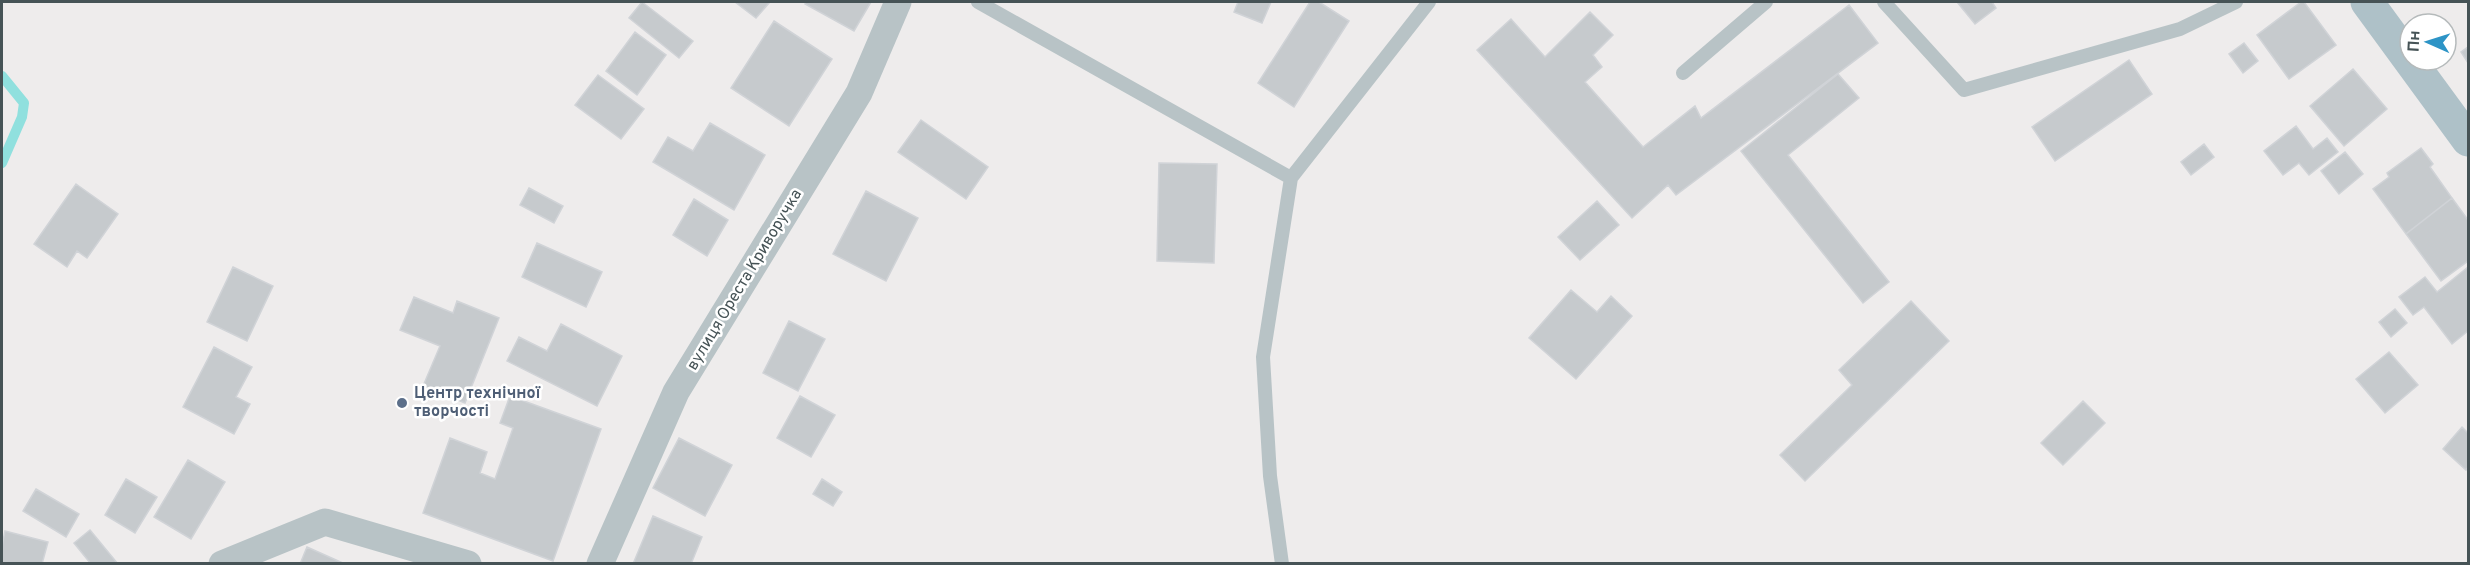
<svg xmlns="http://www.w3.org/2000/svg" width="2470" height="565" viewBox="0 0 2470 565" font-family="Overpass,sans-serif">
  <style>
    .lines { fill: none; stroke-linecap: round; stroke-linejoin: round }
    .stream { stroke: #90e0de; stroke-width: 10 }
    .building { fill: #c6cacd; stroke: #d0d3d7; stroke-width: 1.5 }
    .service { stroke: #b8c3c6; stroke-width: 14 }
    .minor { stroke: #b8c3c6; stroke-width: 27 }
    .primary { stroke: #aec1c8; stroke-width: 33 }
    .service-dot { fill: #5c6f8a; stroke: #fff; stroke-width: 2 }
    .labels { text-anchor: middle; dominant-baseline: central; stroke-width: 5; stroke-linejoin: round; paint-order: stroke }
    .street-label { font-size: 16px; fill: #465356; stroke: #fff }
    .service-label { font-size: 16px; font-weight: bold; fill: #4e5e75; stroke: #fff; text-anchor: start }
  </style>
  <rect width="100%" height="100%" fill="#eeecec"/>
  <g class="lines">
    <path class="stream" d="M2 76 24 103 22 117 2 163"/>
  </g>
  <path class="building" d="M642 2 693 41 679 58 629 18Z
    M735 2H770L756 18Z
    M806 2H871L854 31 805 4Z
    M1238 2H1271L1262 23 1234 12Z
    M1310 2H1319L1349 21 1294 107 1258 83Z
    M1957 2H1992L1996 8 1975 24Z
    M2301 2H2304L2336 45 2289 79 2257 35Z
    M1849 5 1878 43 1676 195 1668 185 1632 218 1477 50 1511 19 1545 57 1590 12 1613 35 1593 55 1602 67 1585 82 1643 147 1695 106 1701 118Z
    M774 21 832 59 789 126 731 88Z
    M635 32 666 55 637 95 606 71Z
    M2244 43 2258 61 2243 73 2229 54Z
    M2468 47V63L2461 52Z
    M2129 60 2152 94 2055 161 2032 127Z
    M2353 69 2387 109 2344 146 2310 106Z
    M1838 74 1859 98 1788 155 1889 282 1863 303 1741 151Z
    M598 75 644 109 621 139 575 105Z
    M921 120 988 167 966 199 898 152Z
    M710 123 765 155 734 210 653 162 668 137 693 151Z
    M2296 126 2313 149 2327 138 2338 152 2309 175 2299 163 2283 175 2264 151Z
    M2204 144 2214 157 2191 175 2181 162Z
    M2421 148 2433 164 2430 167 2452 198 2406 234 2373 189 2389 177 2387 173Z
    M2345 152 2363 174 2339 194 2321 171Z
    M1159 163 1217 164 1214 263 1157 261Z
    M76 184 118 214 87 258 77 251 67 267 34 244Z
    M529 188 563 206 554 223 520 205Z
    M866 191 918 218 886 281 833 254Z
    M2452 198 2468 220V261L2441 281 2406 234Z
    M694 199 728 220 707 256 673 235Z
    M1597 201 1619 225 1580 260 1558 237Z
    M537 243 602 272 586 307 522 277Z
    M233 267 273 286 247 341 207 322Z
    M2468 267V331L2452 344 2424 307 2413 315 2399 297 2425 277 2437 292Z
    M1571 290 1597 312 1611 296 1632 316 1576 379 1529 338Z
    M414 297 453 313 457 301 499 318 465 403 423 386 440 346 400 330Z
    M1911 301 1949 341 1805 481 1780 455 1852 385 1839 370Z
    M2395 309 2407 323 2391 337 2379 322Z
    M789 321 825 339 798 391 763 373Z
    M561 324 622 356 597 406 507 361 519 337 547 351Z
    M214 347 252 367 236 397 250 404 234 434 183 407Z
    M2389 352 2418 385 2385 413 2356 379Z
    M510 396 601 429 553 561 423 513 450 438 487 452 480 473 495 479 513 428 500 423Z
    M800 396 835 415 811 457 777 438Z
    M2083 401 2105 423 2063 465 2041 443Z
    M2462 427 2468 433V467L2466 470 2443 449Z
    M679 438 732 465 705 516 653 488Z
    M188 460 225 482 191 539 154 517Z
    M126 479 157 497 135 533 105 515Z
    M822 479 842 492 833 506 813 494Z
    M36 489 79 514 66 537 23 511Z
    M653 516 702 537 691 564H633Z
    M90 530 118 564H91L74 543Z
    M5 531 48 542 42 564H2V546Z
    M307 547 345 564H300Z"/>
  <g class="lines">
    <path class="service" d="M978 2 1291 178 1263 357 1270 476 1282 564
      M1884 2 1964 90 2180 29 2236 2
      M1683 73 1766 2
      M1291 178 1429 2"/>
    <path class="minor" d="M222 564 325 522 468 564
      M600 564 676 392 859 93 898 2"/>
    <path class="primary" d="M2367 2 2468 140"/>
  </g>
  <circle class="service-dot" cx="402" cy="403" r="6"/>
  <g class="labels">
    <g class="street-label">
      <text transform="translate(745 280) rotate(-59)">вулиця Ореста Криворучка</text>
    </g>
    <g class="service-label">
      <text x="414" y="394">Центр технічної<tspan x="414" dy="18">творчості</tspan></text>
    </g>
  </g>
  <rect width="2470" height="565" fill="none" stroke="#465356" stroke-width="6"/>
  <g transform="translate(2428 42) rotate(273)"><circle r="28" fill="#ffffff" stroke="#b5babb" stroke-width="1.5"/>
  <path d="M0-4.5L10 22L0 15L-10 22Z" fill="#2d94c6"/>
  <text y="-9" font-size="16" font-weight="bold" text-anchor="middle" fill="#465356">Пн</text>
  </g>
</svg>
